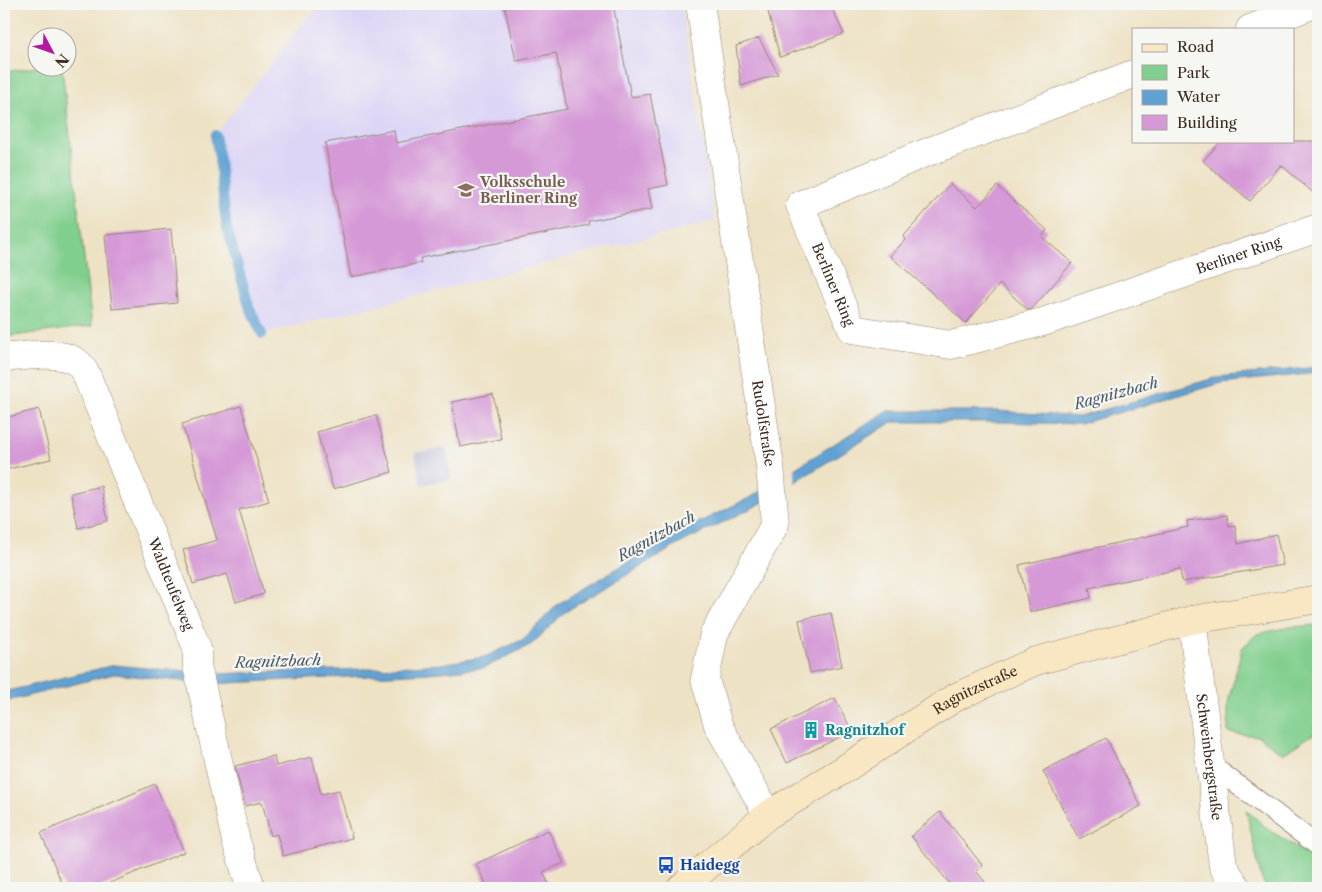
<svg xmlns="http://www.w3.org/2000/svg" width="1322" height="892" viewBox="0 0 1322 892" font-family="'Libre Caslon Text',serif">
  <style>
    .built { fill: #ddd5f6 }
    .industrial { fill: #c2c1dc }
    .green { fill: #81cf8e; stroke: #5e7c56 }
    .water { fill: #60a1d3; stroke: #4e6678 }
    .pier { fill: #eee2c5 }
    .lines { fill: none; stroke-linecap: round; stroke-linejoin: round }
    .stream { stroke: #60a1d3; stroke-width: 10 }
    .building { fill: #d599d7 }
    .lane-casing { stroke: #948672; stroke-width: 21 }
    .street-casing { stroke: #948672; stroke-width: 29 }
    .secondary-casing { stroke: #948672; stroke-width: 29 }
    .lane { stroke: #fff; stroke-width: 19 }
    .street { stroke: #fff; stroke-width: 28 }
    .secondary { stroke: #f9e7c3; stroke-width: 28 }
    .labels { text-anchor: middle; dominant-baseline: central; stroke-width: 4.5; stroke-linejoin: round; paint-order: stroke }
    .education-label { font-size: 14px; font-weight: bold; fill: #785e54; stroke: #f6f6f2; text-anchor: start }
    .street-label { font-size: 14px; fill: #3b2a1e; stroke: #f6f6f2 }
    .culture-label { font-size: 14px; font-weight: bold; fill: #0d838f; stroke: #f6f6f2; text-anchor: start }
    .transit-label { font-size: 14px; font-weight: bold; fill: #164399; stroke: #f6f6f2; text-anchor: start }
    .water-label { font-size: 15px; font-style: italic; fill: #4a5a66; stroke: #f6f6f2 }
  </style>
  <rect width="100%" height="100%" fill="#f6f6f2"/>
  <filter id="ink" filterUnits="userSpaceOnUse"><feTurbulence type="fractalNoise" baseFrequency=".02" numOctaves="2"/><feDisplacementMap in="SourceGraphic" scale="10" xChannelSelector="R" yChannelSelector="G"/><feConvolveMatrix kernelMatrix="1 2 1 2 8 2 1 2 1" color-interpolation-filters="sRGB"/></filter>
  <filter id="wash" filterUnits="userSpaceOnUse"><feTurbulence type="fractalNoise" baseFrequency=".0096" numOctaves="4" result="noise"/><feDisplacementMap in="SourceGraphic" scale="20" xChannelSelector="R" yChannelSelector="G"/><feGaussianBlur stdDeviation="1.12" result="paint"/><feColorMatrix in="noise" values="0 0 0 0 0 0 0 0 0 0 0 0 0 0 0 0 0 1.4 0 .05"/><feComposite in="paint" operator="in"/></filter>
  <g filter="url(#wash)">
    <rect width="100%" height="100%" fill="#eee2c5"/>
    <path class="built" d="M322 4H681L715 221 262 334 249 306 226 224 219 158 215 135 309 16Z"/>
    <path class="industrial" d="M446 448 451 479 421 485 415 453Z"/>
    <path class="green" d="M37 67 62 68 92 326 4 337V72Z
      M1318 625V731L1283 754 1258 736 1228 733V703L1242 648 1257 634 1290 627Z
      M1246 810 1268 829 1318 861V888H1266L1261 877Z"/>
    <path class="water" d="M1318 367V373L1221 383 1080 424 997 422H892L758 505 679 544 565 612 532 644 484 668 429 673 210 684 114 674 4 702V692L114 665 212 674 363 669 441 664 484 657 522 640 558 604 673 535 753 496 794 469 887 411H998L1079 417 1218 377Z"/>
    <path class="pier" d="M794 466V486L766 503 764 486Z"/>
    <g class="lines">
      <path class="stream" d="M215 135 219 158 226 224 249 306 262 334"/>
    </g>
    <g id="blocks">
      <path class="building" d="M504 4H613L631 97 650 94 668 185 648 189 652 209 588 221 589 225 420 258 421 263 351 277 325 143 394 130 396 143 567 109 556 53 516 61Z
        M766 4H830L844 34 780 57Z
        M759 38 778 74 741 86 736 46Z
        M1221 141H1318V197L1281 165 1250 201 1203 161Z
        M950 184 977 207 997 186 1047 230 1042 237 1072 263 1032 309 1028 310 1000 284 966 323 890 256 906 239 903 237Z
        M171 229 177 303 112 309 105 235Z
        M493 394 501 439 460 447 452 402Z
        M241 406 269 501 239 510 264 594 236 602 227 574 193 584 183 550 217 540 182 424Z
        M39 409 51 459 4 470V418Z
        M376 415 392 472 333 489 317 432Z
        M101 486 108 521 78 528 71 493Z
        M1227 515 1229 526 1235 525 1238 544 1276 534 1283 565 1182 582 1180 569 1089 588 1091 598 1030 612 1019 565 1188 527 1187 521Z
        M831 613 842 666 810 673 799 620Z
        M835 698 852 731 787 763 771 729Z
        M1106 738 1141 806 1079 839 1043 771Z
        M274 756 276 766 312 757 321 794 339 790 352 838 283 856 277 834 271 836 262 802 245 806 235 766Z
        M155 784 184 852 98 888H64L41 833Z
        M940 812 983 866 976 871 990 888H953L911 836Z
        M548 830 564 863 543 872 551 888H488L476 864Z"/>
    </g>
  </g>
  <g filter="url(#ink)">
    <use href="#blocks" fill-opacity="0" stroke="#948672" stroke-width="1"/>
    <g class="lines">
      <g class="lane-casing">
        <path id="lane" d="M1210 764 1318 846"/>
      </g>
      <g class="street-casing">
        <g id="street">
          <path id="s1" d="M700 4 770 466 775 524 714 634 705 679 718 725 768 815"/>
          <path d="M1250 29 1314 4"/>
          <path id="s2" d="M1133 74 920 155 800 205 852 329 951 345 1043 322 1318 228"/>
          <path id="s3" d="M4 358C25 356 62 349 79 364 82 367 84 371 86 374L197 648V666L236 841 251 888"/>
          <path id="s4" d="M1192 620 1223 866 1237 888"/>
        </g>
      </g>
      <g class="secondary-casing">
        <g id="secondary">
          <path id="s5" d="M681 888 768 815 840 772 912 725 956 697 1036 661 1192 620 1318 599"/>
        </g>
      </g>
      <use href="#lane" class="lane"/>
      <use href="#street" class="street"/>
      <use href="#secondary" class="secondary"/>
    </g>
  </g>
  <defs>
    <g id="school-bare" transform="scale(1.35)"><path d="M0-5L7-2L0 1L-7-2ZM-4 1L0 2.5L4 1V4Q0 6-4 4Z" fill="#8d6e63" stroke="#f6f6f2" stroke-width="2.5" paint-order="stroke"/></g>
    <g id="building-bare" transform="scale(1.35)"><path d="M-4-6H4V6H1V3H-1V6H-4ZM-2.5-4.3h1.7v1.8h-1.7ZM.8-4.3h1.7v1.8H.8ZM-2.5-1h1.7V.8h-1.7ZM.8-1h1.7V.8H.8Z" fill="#0f9aa8" stroke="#f6f6f2" stroke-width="2.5" paint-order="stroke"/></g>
    <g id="bus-bare" transform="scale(1.35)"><path d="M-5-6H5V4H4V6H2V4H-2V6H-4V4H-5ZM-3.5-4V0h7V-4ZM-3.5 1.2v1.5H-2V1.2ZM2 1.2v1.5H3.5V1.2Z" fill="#1a4fb4" stroke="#f6f6f2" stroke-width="2.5" paint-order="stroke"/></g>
  </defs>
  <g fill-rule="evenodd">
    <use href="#school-bare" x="466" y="190"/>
    <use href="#building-bare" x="811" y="730"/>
    <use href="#bus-bare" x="666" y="865"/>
  </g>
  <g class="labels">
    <g class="education-label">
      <text x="480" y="182">Volksschule<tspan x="480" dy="16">Berliner Ring</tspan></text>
    </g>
    <g class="street-label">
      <text stroke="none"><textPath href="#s2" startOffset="894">Berliner Ring</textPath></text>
      <text stroke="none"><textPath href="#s2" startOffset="444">Berliner Ring</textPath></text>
      <text stroke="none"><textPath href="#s1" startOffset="424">Rudolfstraße</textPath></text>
      <text stroke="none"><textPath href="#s3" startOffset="316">Waldteufelweg</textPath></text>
      <text stroke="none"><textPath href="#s5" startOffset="356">Ragnitzstraße</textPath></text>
      <text stroke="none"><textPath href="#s4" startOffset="138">Schweinbergstraße</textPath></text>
    </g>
    <g class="culture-label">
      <text x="825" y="730">Ragnitzhof</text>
    </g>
    <g class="transit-label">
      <text x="680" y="865">Haidegg</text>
    </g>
    <g class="water-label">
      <text transform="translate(1116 393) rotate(-15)">Ragnitzbach</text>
      <text transform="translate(656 536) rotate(-29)">Ragnitzbach</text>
      <text transform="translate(278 661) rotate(-2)">Ragnitzbach</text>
    </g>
  </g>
  <rect width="1322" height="892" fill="none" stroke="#f6f6f2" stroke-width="20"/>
  <rect x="1132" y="28" width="162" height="115" fill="#f6f6f2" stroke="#aba49d"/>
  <rect x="1142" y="44" width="25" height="8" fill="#f9e7c3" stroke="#aba49d"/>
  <text x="1177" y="52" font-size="15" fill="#3b2a1e">Road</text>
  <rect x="1142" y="65" width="25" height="15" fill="#81cf8e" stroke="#aba49d"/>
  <text x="1177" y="78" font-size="15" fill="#3b2a1e">Park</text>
  <rect x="1142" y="90" width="25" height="15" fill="#60a1d3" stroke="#aba49d"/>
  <text x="1177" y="102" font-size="15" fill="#3b2a1e">Water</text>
  <rect x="1142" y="115" width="25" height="15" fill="#d599d7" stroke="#aba49d"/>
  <text x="1177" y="128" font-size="15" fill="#3b2a1e">Building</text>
  <g transform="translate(52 52) rotate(131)"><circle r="24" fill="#f6f6f2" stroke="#aba49d"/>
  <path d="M0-4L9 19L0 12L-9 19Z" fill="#b5179e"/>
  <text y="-8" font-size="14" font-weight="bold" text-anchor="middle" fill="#3b2a1e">N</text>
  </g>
</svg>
